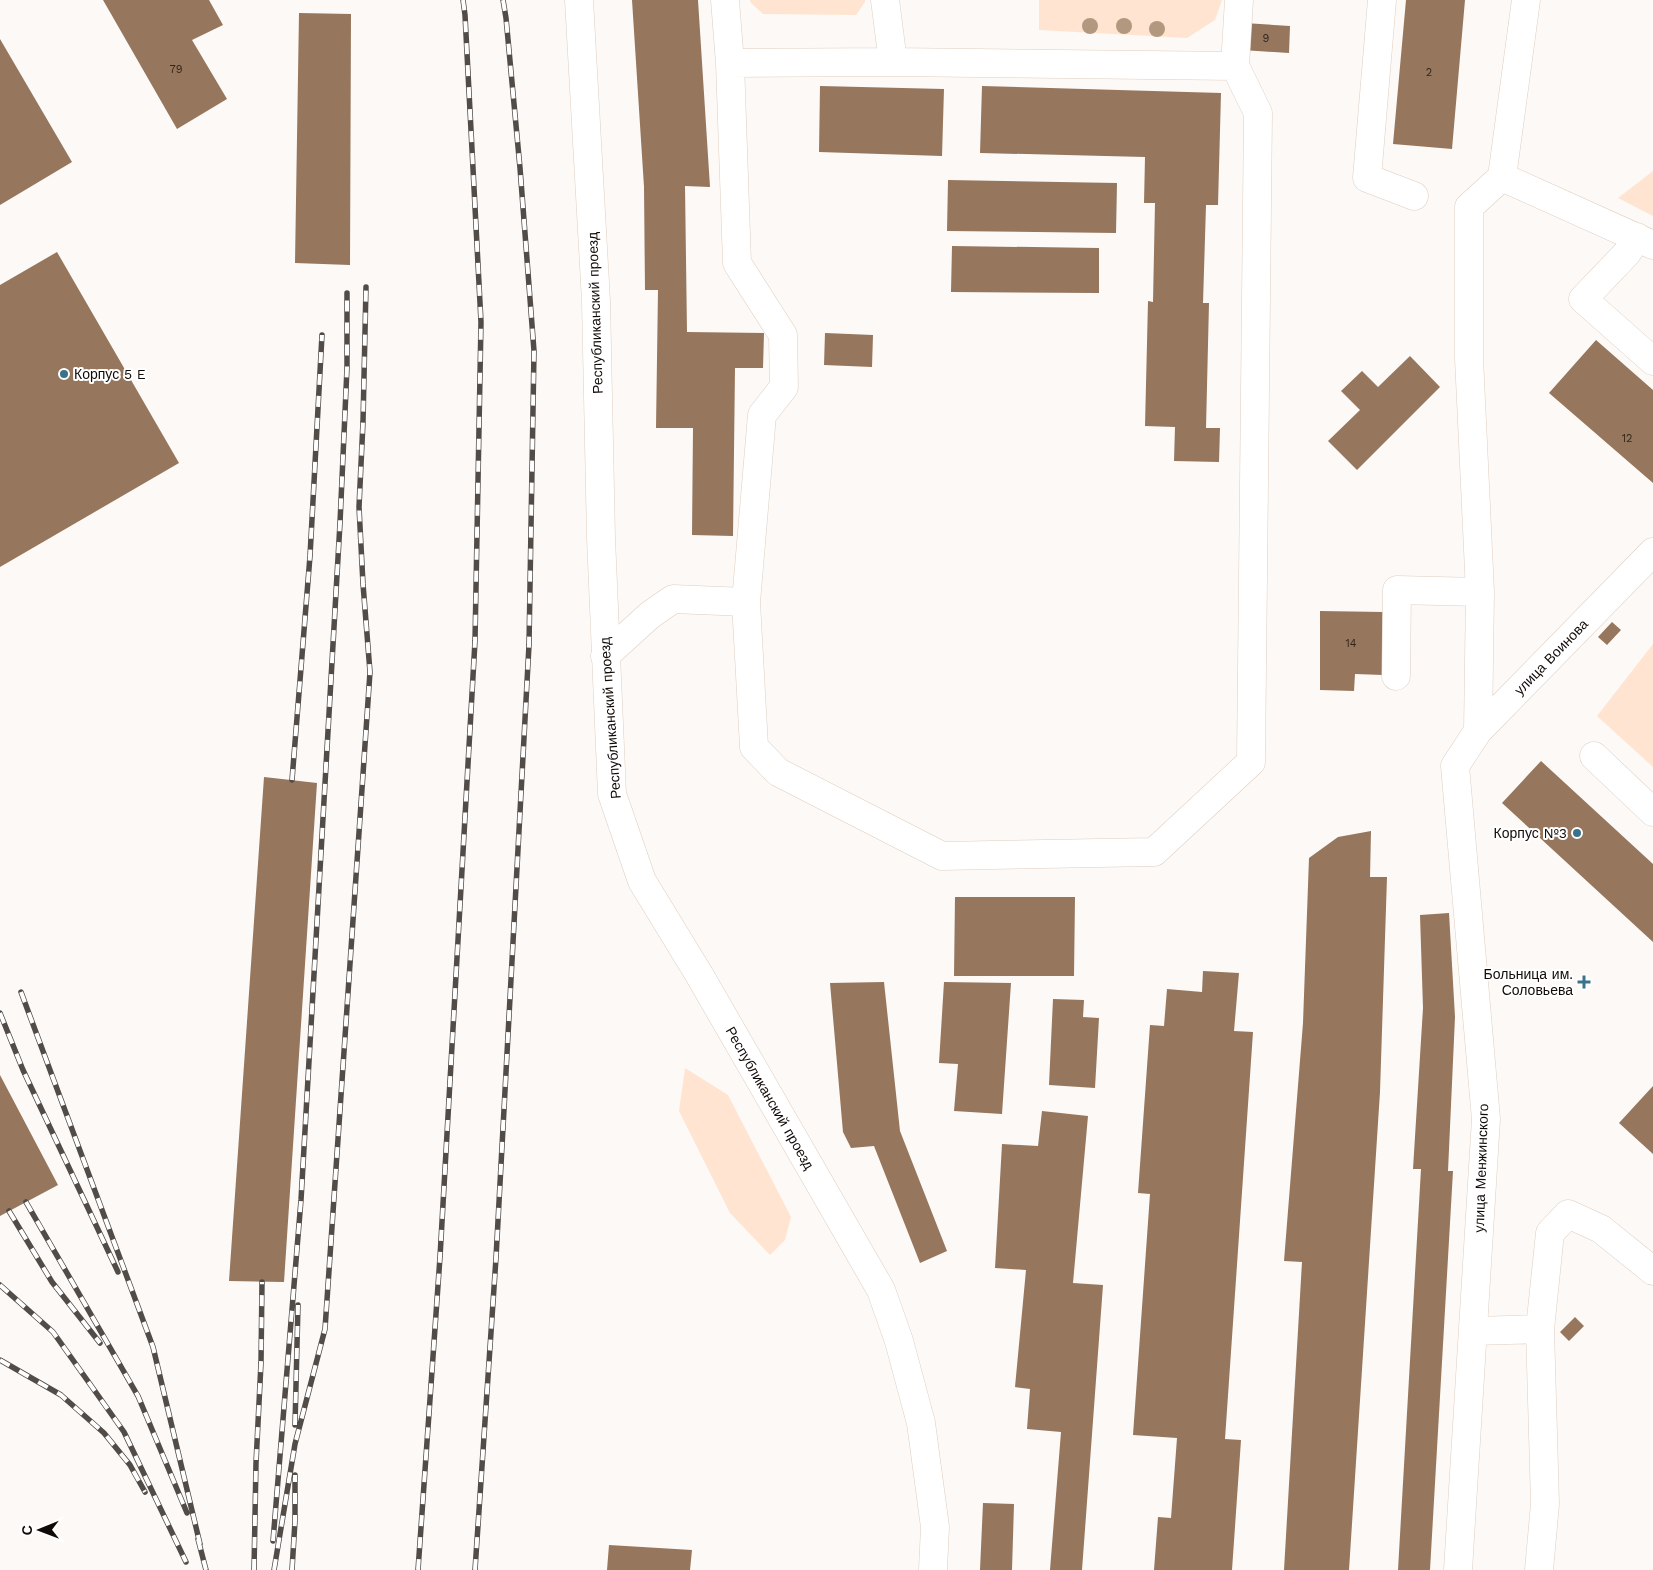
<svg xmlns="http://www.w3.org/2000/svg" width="1653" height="1570" viewBox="0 0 1653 1570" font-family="'Work Sans',sans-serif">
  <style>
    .green { fill: #ffe5d1 }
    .building { fill: #96765d }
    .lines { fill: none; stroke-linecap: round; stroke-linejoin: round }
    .minor-casing { stroke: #dfcec0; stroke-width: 29 }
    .major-casing { stroke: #dfcec0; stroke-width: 29 }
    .minor { stroke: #fff; stroke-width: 28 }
    .major { stroke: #fff; stroke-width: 28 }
    .rail-casing { stroke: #514c48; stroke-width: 5.5 }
    .rail { stroke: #fff; stroke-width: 4; stroke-dasharray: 11; stroke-linecap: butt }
    .tree { fill: #b39880 }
    .poi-dot { fill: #38728b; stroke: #fff; stroke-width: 2 }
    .labels { text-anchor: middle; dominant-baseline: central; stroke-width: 4; stroke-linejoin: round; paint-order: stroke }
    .number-label { font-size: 11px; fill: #32261c }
    .street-label { font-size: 14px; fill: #110b07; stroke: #fff }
    .poi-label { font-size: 14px; fill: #110b07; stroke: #fff; text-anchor: end }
  </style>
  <rect width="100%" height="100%" fill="#fcf9f6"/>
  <path class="green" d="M750 0H865V2L856 15 763 14 751 3Z
    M1039 0H1222L1215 20 1187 38 1039 30Z
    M1653 171V216L1618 198Z
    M1653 644V767L1597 716Z
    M685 1068 728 1095 791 1217 785 1240 770 1255 730 1213 679 1111Z"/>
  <path class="building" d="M103 0H209L223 25 192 40 227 99 177 129Z
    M632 0H698L710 187 685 186 687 332 764 333 763 368H735L733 536 692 535 693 428H656L658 290H645L644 187Z
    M1406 0H1465L1452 149 1393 144Z
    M299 13 351 14 350 265 295 263Z
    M1244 23 1290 26 1289 53 1242 50Z
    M0 39 72 162 0 205Z
    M820 86 944 89 942 156 819 152Z
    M982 86 1221 93 1218 205H1206L1203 303H1209L1206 428H1220L1219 462 1174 461 1175 427 1145 426 1148 301 1153 302 1155 203H1144L1145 157 980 153Z
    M948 180 1117 183 1116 233 947 231Z
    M952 246 1099 248V293L951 292Z
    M57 252 179 463 0 567V285Z
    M825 333 873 335 872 367 824 365Z
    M1596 340 1653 390V483L1549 393Z
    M1410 356 1440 387 1357 470 1328 441 1360 410 1341 391 1362 371 1378 387Z
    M1320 611 1383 612V675L1355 674 1354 691 1320 690Z
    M1612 622 1621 630 1607 645 1598 637Z
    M1541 761 1653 864V942L1502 803Z
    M264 777 317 783 284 1282 229 1281Z
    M1371 831 1370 877H1387L1380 1092 1349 1570H1284L1302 1262 1284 1261 1303 1023 1309 858 1338 837Z
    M955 897H1075L1074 976H954Z
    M1449 913 1455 1017 1448 1171H1453L1430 1570H1398L1421 1169H1413L1423 1008 1420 915Z
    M1203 971 1239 973 1234 1031 1253 1032 1225 1439 1241 1440 1232 1570H1154L1158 1517 1171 1518 1177 1438 1133 1435 1150 1194 1138 1193 1150 1025 1164 1026 1167 989 1202 992Z
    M884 982 900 1131 947 1251 920 1263 874 1146 851 1148 843 1132 830 983Z
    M944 982 1011 983 1002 1114 954 1111 958 1064 939 1063Z
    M1053 999 1084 1000 1083 1017 1099 1018 1095 1088 1049 1085Z
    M0 1075 58 1185 0 1216Z
    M1653 1086V1154L1619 1123Z
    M1042 1111 1088 1116 1073 1283 1103 1285 1082 1570H1050L1061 1432 1027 1429 1030 1389 1015 1387 1026 1270 995 1268 1002 1144 1038 1146Z
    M1575 1317 1584 1326 1569 1341 1560 1332Z
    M983 1503 1014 1504 1012 1570H980Z
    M609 1545 692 1550 690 1570H607Z"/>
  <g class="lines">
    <g class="minor-casing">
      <path id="minor" d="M725 0 730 63 737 263 783 335 784 387 762 415 746 602 754 747 778 772 942 856 1154 852 1251 762 1258 113 1235 66 1239 0
        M885 0 893 62 1235 66
        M1382 0 1367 178 1414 196
        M730 63 893 62
        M1502 177 1653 245
        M1637 237 1627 253 1583 299 1653 361
        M605 656 650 615 673 599 746 602
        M1396 676 1397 590 1480 592
        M1478 731 1480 592 1469 358V207L1502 177 1526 0
        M1594 756 1653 812
        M1473 1331 1540 1329
        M1458 1570 1486 1119 1455 766 1478 731 1653 552
        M1539 1570 1545 1504 1540 1329 1550 1233 1568 1214 1601 1229 1653 1271"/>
    </g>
    <g class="major-casing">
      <path id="major" d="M579 0 596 301 601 538 612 794 642 881 700 976 881 1290 899 1341 921 1423 935 1527 933 1570"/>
    </g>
    <use href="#minor" class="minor"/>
    <use href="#major" class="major"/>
    <g class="rail-casing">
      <path id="rail" d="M292 780 310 556 322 335
        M21 992 153 1347 200 1544
        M0 1013 23 1070 118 1272
        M26 1202 138 1396 187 1513
        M9 1211 52 1282 100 1343
        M0 1285 53 1332 124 1432 186 1562
        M0 1360 61 1395 104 1433 130 1465 145 1492
        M295 1425 298 1305
        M198 1539 206 1570
        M273 1541 301 1200 340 523 347 368V293
        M254 1570 256 1463 261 1363 262 1282
        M274 1570 295 1444 325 1329 370 672 363 584 359 507 363 422 366 287
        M292 1570 295 1521V1475
        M418 1570 440 1257 475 641 481 322 465 15 463 0
        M475 1570 496 1258 529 645 534 351 520 168 506 18 503 0"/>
    </g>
    <use href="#rail" class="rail"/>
  </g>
  <g class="tree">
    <circle cx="1090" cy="26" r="8"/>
    <circle cx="1124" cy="26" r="8"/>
    <circle cx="1157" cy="29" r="8"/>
  </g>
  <g class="poi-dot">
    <circle cx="64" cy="374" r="5"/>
    <circle cx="1577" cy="833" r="5"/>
    <path d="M1581.5 974.5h5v5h5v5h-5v5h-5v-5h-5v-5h5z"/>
  </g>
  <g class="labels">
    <g class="number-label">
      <text x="1266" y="38">9</text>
      <text x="176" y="69">79</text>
      <text x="1429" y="72">2</text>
      <text x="1627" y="438">12</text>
      <text x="1351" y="643">14</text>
    </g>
    <g class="street-label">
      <text transform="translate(595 313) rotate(-92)">Республиканский проезд</text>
      <text transform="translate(1551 657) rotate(-46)">улица Воинова</text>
      <text transform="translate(610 718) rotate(-94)">Республиканский проезд</text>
      <text transform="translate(770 1098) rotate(60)">Республиканский проезд</text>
      <text transform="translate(1481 1168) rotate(-88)">улица Менжинского</text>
    </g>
    <g class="poi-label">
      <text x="74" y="374" text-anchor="start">Корпус 5 E</text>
      <text x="1567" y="833">Корпус №3</text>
      <text x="1573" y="974">Больница им.<tspan x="1573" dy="16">Соловьева</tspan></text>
    </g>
  </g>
  <g transform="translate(40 1530) rotate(269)" stroke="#ffffff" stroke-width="4" paint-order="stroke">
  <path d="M0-4L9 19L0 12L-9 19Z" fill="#110b07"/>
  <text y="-8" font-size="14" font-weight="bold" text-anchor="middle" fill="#110b07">С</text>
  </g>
</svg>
